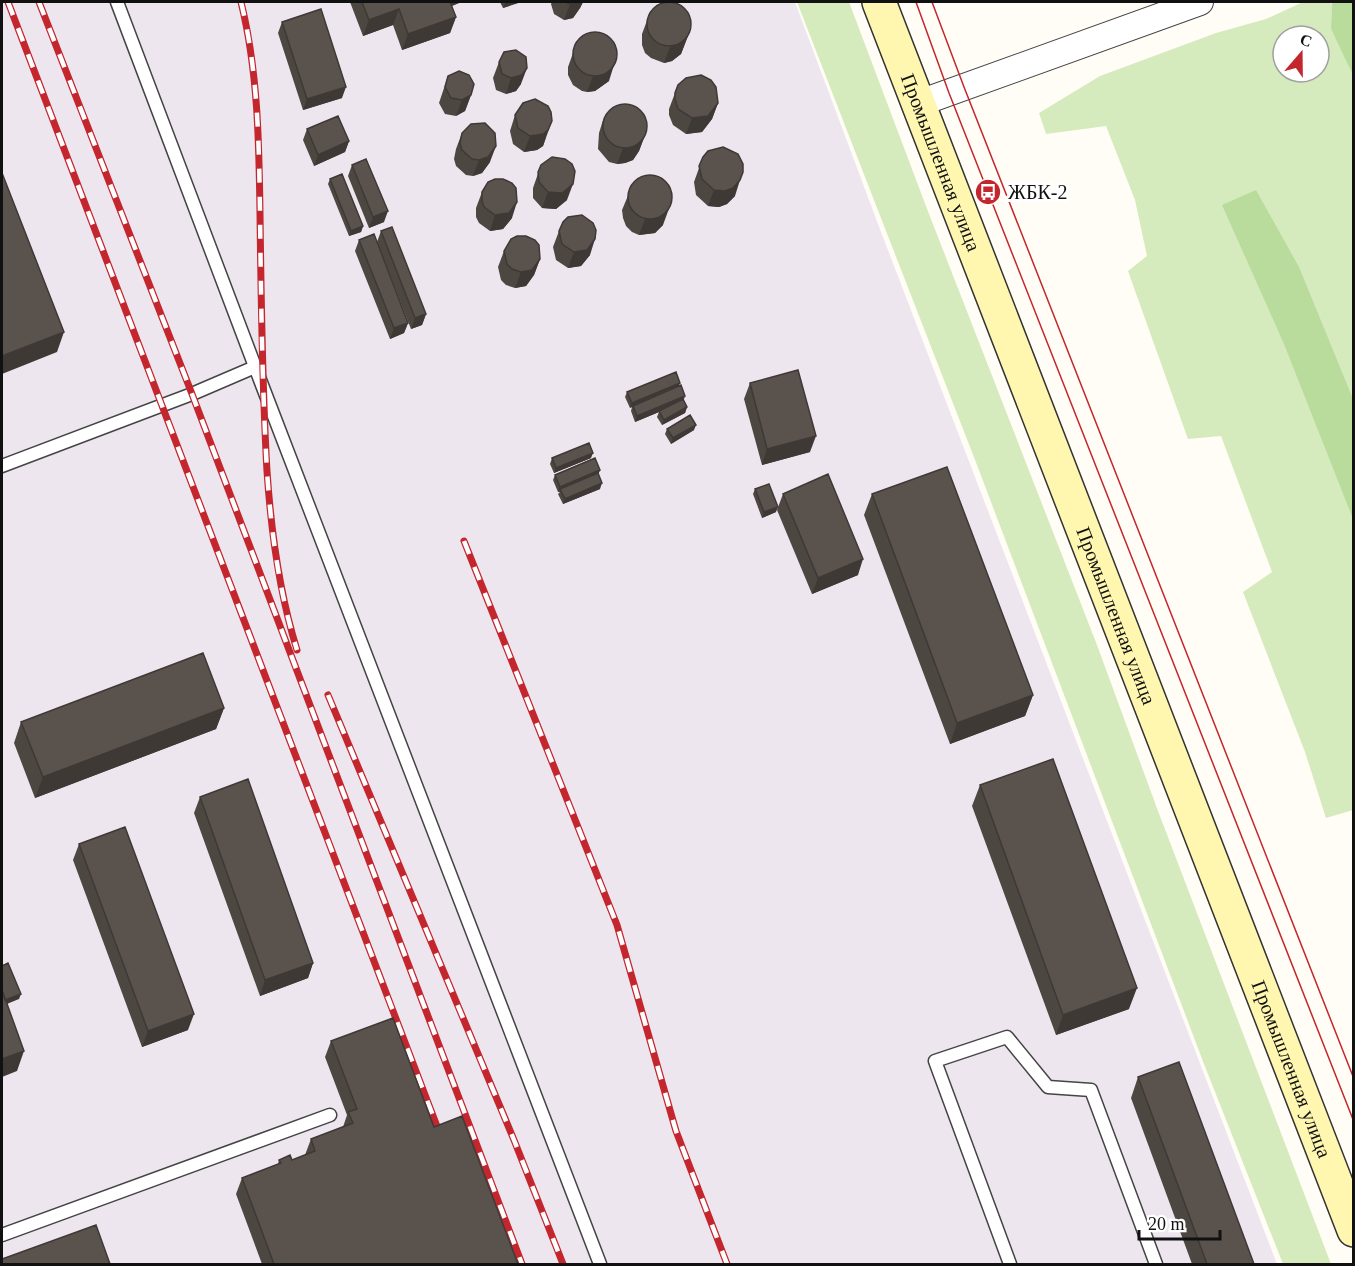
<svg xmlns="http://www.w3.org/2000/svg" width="1355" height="1266" viewBox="0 0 1355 1266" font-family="Georgia,serif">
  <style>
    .industrial { fill: #eee6ef }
    .green { fill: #d5ebbd; fill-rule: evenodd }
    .forest { fill: #b9dc9c }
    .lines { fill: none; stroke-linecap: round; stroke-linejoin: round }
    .lane-casing { stroke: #444; stroke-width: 15 }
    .street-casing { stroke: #444; stroke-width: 28 }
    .secondary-casing { stroke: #333; stroke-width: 36 }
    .lane { stroke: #fff; stroke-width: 12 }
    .street { stroke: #fff; stroke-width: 26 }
    .secondary { stroke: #fff6b0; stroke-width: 33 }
    .tram { stroke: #c4262e; stroke-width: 1.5 }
    .rail-casing { stroke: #c4262e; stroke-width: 7 }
    .rail { stroke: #fff; stroke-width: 4.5; stroke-dasharray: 14; stroke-linecap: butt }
    .wall { fill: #4d4742 }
    .shaded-wall { fill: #3f3936 }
    .building { fill: #5a524d; stroke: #3f3936; stroke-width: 1.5 }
    .labels { text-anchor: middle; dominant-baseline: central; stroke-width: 6; stroke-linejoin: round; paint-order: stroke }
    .street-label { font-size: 20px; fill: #111; stroke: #fff }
    .poi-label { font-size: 20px; fill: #111; stroke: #fff; text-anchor: start }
  </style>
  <rect width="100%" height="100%" fill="#fffdf5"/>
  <path class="industrial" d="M2 2H795L881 232 1277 1264H2Z"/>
  <path class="green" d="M797 2H849L929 214 1097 645 1158 811 1331 1264H1283L1204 1064 977 465Z
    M1303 2H1328L1332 4 1331 29 1354 75 1353 810 1326 818 1305 752 1243 592 1272 572 1221 436 1188 439 1128 271 1147 256 1135 200 1106 126 1046 134 1039 113 1100 76 1216 33 1266 19ZM1283 36H1319V72H1283Z"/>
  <path class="forest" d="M1332 2H1353V75L1331 29Z
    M1256 190 1299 267 1353 399V519L1284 344 1222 205Z"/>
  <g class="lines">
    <g class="lane-casing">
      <path id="lane" d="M117 2 262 385 600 1264
        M2 466 192 394 255 367
        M2 1235 330 1115
        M1010 1264 935 1061 1007 1037 1048 1087 1091 1090 1156 1264"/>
    </g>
    <g class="street-casing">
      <path id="street" d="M917 104 1200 2"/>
    </g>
    <g class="secondary-casing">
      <g id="secondary">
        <path id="s1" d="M879 2 1354 1230"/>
      </g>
    </g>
    <use href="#lane" class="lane"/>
    <use href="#street" class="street"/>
    <use href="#secondary" class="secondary"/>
    <path class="tram" d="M916 2 949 93 1354 1122
      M932 2 964 87 1354 1079"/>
    <g class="rail-casing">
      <path id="rail" d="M8 2 443 1142
        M39 2 192 394 522 1264
        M241 2C258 71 259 142 260 213 261 299 262 385 267 471 271 531 279 592 297 650
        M464 541 617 925 676 1131 727 1264
        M328 695 514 1140 563 1264"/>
    </g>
    <use href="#rail" class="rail"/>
  </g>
  <path class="wall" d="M350 2H459V3L452 6 456 17 450 33 402 50 393 25 363 36Z
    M500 2H519L518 3 503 8Z
    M552 2H583L580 8 573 18 564 20 554 14 551 4Z
    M648 18 691 28 681 54 672 61 664 63 651 58 645 53 642 45V34Z
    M282 22 342 98 303 110 278 33Z
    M577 42 609 81 595 91 587 92 582 91 573 85 568 75V67Z
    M499 62 521 84 516 91 506 94 496 90 493 78Z
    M448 76 471 95 465 111 456 116 445 114 439 103Z
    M678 85 718 103 712 119 702 132 686 134 673 125 669 115V109Z
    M515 115 546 137 543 146 537 150 524 152 513 144 510 131Z
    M604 117 645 135 639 151 633 160 625 163 617 164 609 162 598 149 599 133Z
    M307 129 349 141 345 152 314 166 303 140Z
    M462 133 490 162 482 173 473 176 466 175 456 166 454 159 456 149Z
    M703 157 735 196 727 204 719 207 708 206 696 195 694 182Z
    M352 165 384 222 369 228 348 176Z
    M541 165 567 200 556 209 542 208 533 198V188Z
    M330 179 363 226 361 232 349 236 328 184Z
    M632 186 663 225 655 233 639 235 632 232 626 226 623 218 622 210Z
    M482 192 512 218 503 229 490 231 479 223 476 217V208Z
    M381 231 426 314 422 325 411 329 377 242Z
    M559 231 590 255 581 266 568 268 556 260 553 247Z
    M359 240 408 323 404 333 390 339 355 251Z
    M504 251 540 259 534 275 526 286 515 288 506 285 501 280 498 267Z
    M750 383 810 452 762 465 744 399Z
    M679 386 683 401 687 407 685 413 662 425 657 417 659 412 635 422 631 411 632 407 630 408 625 397 627 392Z
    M667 429 694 430 671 444 665 434Z
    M552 458H591L554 473 550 464Z
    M600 470 598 475 600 489 563 504 558 494 560 492H558L553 480 555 475Z
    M755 489 776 512 762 518 753 494Z
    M783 494 858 575 812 594 777 510Z
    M872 494 1033 695 1025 716 950 744 864 515Z
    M224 708 216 729 35 798 14 743 21 722Z
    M980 785 1129 1009 1056 1035 972 806Z
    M200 797 313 963 308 978 260 996 194 813Z
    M79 844 188 1030 142 1047 73 860Z
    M331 1041 434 1127 518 1264H262L236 1194 242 1178 278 1164 279 1160H292L305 1155 311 1139 343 1127 347 1115 325 1057Z
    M1138 1077 1254 1264H1192L1131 1098Z"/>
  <path class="shaded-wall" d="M444 2H459V3L441 10Z
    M509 2H519L518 3 503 8 505 3Z
    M580 2H583L580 8 573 18 564 20 570 4Z
    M399 9 393 25 363 36 369 20Z
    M456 17 450 33 402 50 408 34Z
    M691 28 681 54 672 61 664 63 670 47Z
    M614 65 609 81 595 91 587 92 593 76Z
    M527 68 521 84 516 91 506 94 511 78Z
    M346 87 342 98 303 110 307 99Z
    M471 95 465 111 456 116 462 100Z
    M718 103 712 119 702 132 686 134 692 118Z
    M552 121 543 146 537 150 524 152 530 136Z
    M645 135 639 151 633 160 625 163 617 164 623 148Z
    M349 141 345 152 314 166 318 155Z
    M496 146 490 162 482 173 473 176 479 160Z
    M740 180 735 196 727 204 719 207 708 206 714 190Z
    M573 184 567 200 556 209 542 208 548 192Z
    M517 202 512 218 503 229 490 231 495 215Z
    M671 203 663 225 655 233 639 235 645 219Z
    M388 211 384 222 369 228 373 217Z
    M363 226 361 232 349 236 351 231Z
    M595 239 590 255 581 266 568 268 574 252Z
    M540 259 534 275 526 286 515 288 521 272Z
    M426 314 422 325 411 329 415 318Z
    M408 323 404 333 390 339 394 328Z
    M64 332 57 352 2 374V356Z
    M680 383 678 388 633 406 632 407 630 408 632 403Z
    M685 396 683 402 635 422 637 416Z
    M687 407 685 413 662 425 664 420Z
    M696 425 694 430 671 444 673 438Z
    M816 436 810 452 762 465 767 449Z
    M593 453 591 458 554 473 556 468Z
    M600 470 598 475 560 489 558 492 560 487Z
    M602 483 600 489 563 504 565 499Z
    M778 507 776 512 762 518 764 512Z
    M863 559 858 575 812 594 818 578Z
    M1033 695 1025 716 950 744 957 723Z
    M224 708 216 729 35 798 43 777Z
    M313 963 308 978 260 996 265 980Z
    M1137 988 1129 1009 1056 1035 1063 1015Z
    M21 994 19 999 2 1006V1001Z
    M194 1014 188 1030 142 1047 148 1031Z
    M24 1051 17 1071 2 1077V1059Z"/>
  <path class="building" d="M362 2H450L456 17 408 34 399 9 369 20Z
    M565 2H580L570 4Z
    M647 24a22 22 0 1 1 44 0a22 22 0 1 1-44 0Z
    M321 9 346 87 307 99 282 22Z
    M573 54a22 22 0 1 1 44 0a22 22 0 1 1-44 0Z
    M516 50 526 57 527 68 522 75 511 78 502 74 499 62 504 52Z
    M459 71 469 75 474 84 471 95 462 100 451 98 445 87 448 76Z
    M701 75 711 80 716 87 718 103 708 116 692 118 678 109 675 99V93L678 85 686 78Z
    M535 99 548 106 551 112 552 121 548 130 543 134 530 136 518 128 515 115 523 103Z
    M603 126a22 22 0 1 1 44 0a22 22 0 1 1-44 0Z
    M338 116 349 141 318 155 307 129Z
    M485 123 495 133 496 146 488 157 479 160 472 159 462 150 460 143 462 133 471 124Z
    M723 147 738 154 743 164V172L740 180 733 188 725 191 714 190 702 179 699 166 703 157 708 151Z
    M552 157 565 159 572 164 575 171 573 184 562 193 548 192 539 182 538 172 541 165Z
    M366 159 388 211 373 217 352 165Z
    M2 173 64 332 2 356Z
    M342 174 363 226 351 231 330 179Z
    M628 197a22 22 0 1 1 44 0a22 22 0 1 1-44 0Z
    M495 179H503L512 183 516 188 517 202 509 213 495 215 484 207 482 201V192L488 182Z
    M582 215 593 223 596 230 595 239 587 250 574 252 562 244 559 231 563 222 568 217Z
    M392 227 426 314 415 318 381 231Z
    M374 234 408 323 394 328 359 240Z
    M517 236H526L535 240 539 245 540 259 532 270 521 272 512 269 507 264 504 251 511 239Z
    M798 370 816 436 767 449 750 383Z
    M676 372 680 383 632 403 627 392Z
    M681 385 685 396 637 416 633 406Z
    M683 399 687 407 664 420 659 411Z
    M690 415 696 425 673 438 667 429Z
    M589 443 593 453 556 468 552 458Z
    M595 458 600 470 560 487 555 475Z
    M947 467 1033 695 957 723 872 494Z
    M598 473 602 483 565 499 560 489Z
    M828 474 863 559 818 578 783 494Z
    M769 484 778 507 764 512 755 489Z
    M203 653 224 708 43 777 21 722Z
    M1053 759 1137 988 1063 1015 980 785Z
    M248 779 313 963 265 980 200 797Z
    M125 827 194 1014 148 1031 79 844Z
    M8 963 21 994 5 1000 2 990V966Z
    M2 990 24 1051 2 1059Z
    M393 1018 434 1127 462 1116 518 1264H274L242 1178 281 1163 279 1160 290 1155 292 1160 315 1151 311 1139 353 1123 348 1112 357 1109 331 1041Z
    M1179 1062 1254 1264H1207L1138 1077Z
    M96 1225 110 1264H2V1259Z"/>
  <defs>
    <g id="bus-disc" transform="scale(1.35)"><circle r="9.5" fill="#c4262e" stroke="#fff"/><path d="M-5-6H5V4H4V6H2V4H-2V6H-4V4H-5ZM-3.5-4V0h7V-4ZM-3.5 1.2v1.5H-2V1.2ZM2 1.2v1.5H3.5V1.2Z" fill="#fff"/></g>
  </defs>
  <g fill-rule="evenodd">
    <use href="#bus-disc" x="988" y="192"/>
  </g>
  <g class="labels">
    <g class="street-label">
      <text stroke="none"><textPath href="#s1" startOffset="172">Промышленная улица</textPath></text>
      <text stroke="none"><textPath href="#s1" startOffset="658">Промышленная улица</textPath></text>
      <text stroke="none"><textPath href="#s1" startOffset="1144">Промышленная улица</textPath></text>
    </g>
    <g class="poi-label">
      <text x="1008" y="192">ЖБК-2</text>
    </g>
  </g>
  <rect width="1355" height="1266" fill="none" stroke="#111111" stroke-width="6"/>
  <g transform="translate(1301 54) rotate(20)"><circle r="28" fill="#ffffff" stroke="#a0a0a0" stroke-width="1.5"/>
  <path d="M0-4.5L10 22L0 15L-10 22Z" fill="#c4262e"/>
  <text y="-9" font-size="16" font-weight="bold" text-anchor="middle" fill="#111111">С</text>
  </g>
  <path d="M1139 1230v9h81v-9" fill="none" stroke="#111111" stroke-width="3"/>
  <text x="1148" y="1230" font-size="18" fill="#111111" stroke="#ffffff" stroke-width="4.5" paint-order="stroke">20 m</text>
</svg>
